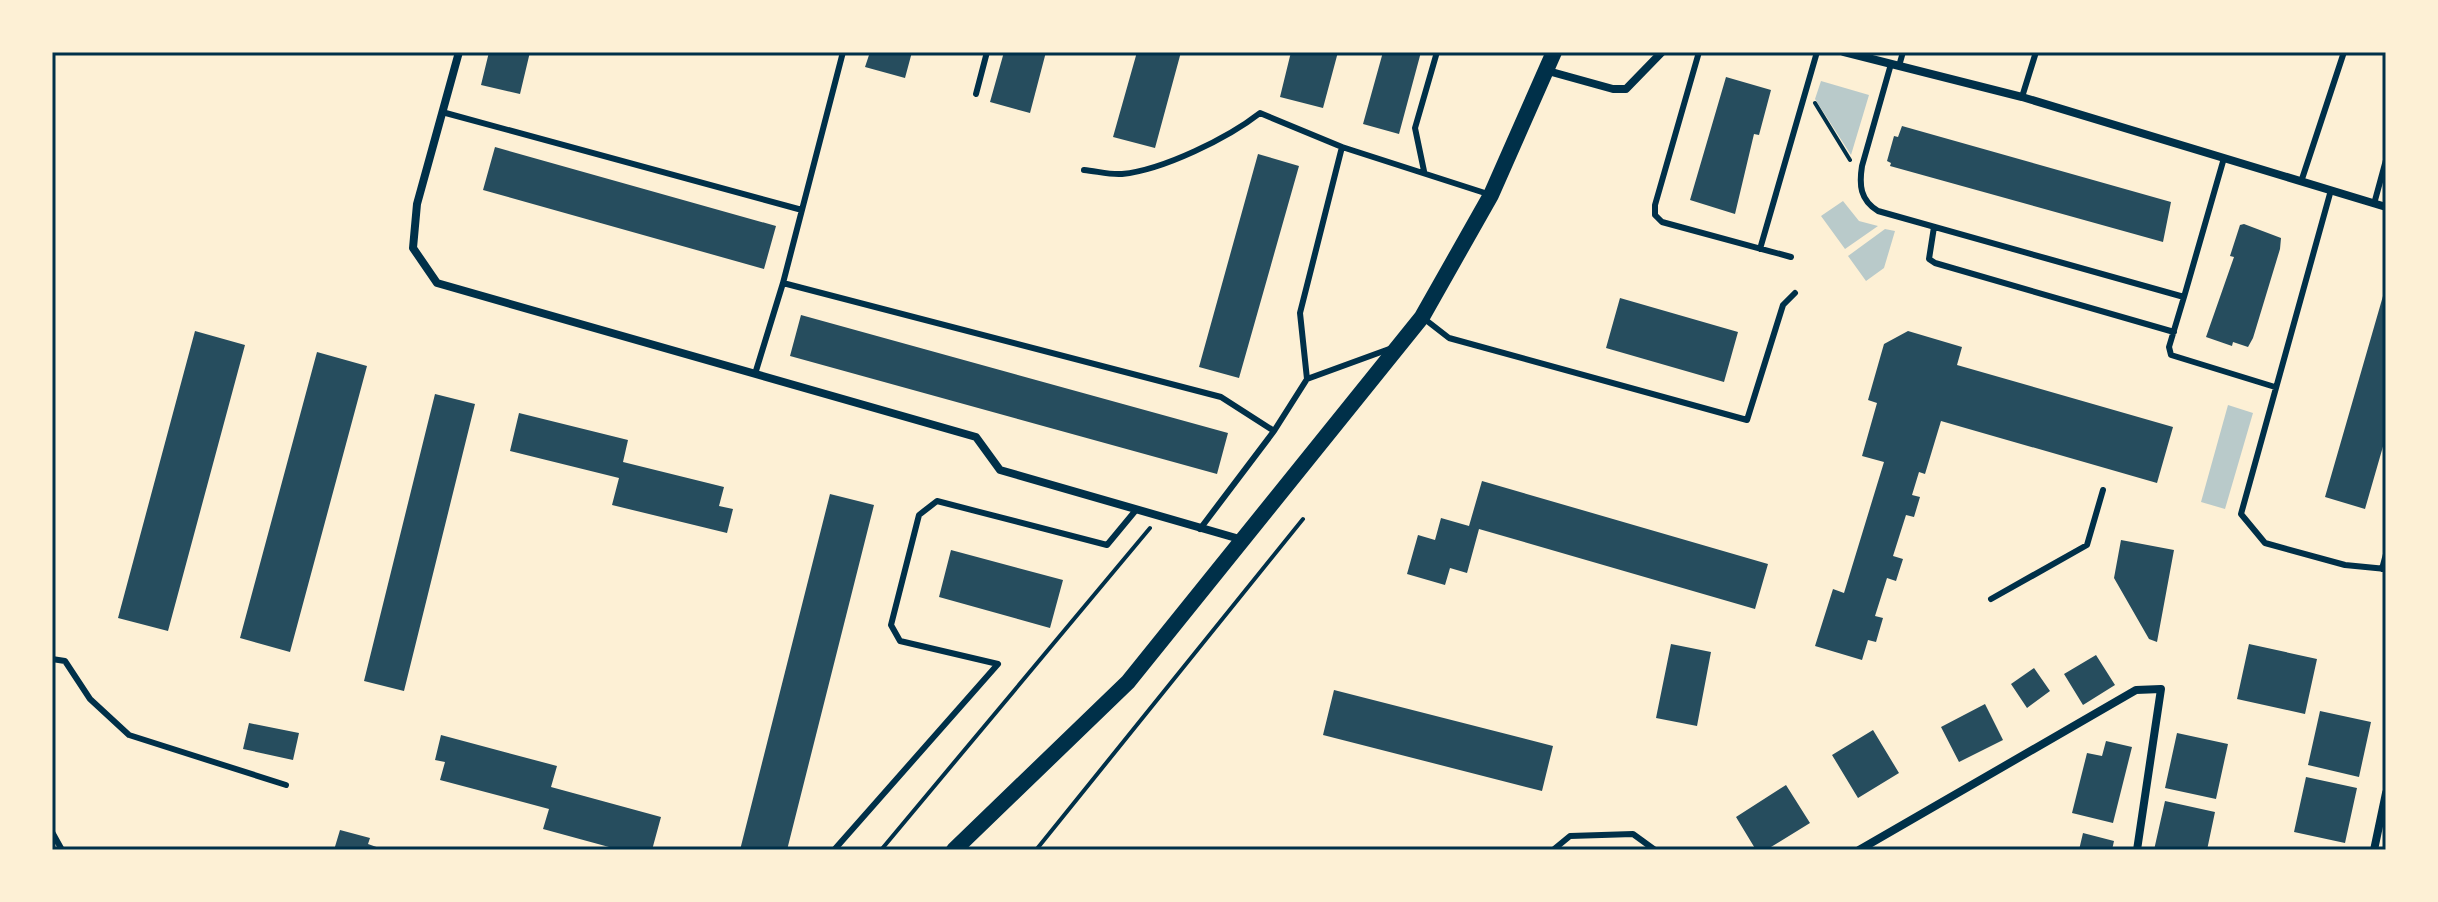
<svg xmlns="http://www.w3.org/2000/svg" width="2438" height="902" viewBox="0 0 2438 902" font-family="Mulish,sans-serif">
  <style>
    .green { fill: #b9caca }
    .building { fill: #264d5e }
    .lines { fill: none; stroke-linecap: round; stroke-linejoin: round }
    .path { stroke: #003049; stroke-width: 4 }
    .service { stroke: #003049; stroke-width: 6 }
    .minor { stroke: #003049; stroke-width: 8 }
    .secondary { stroke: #003049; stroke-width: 16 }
    .neatline { fill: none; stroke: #003049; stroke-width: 3 }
  </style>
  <rect width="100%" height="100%" fill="#fdf0d5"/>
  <path class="green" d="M1821 81 1869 95 1851 155 1815 99Z
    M1843 201 1859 221 1878 226 1845 249 1821 216Z
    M1885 229 1895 231 1884 268 1866 281 1848 256Z
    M2228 405 2253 413 2225 509 2201 502Z"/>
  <path class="building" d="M489 52H530L520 94 481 85Z
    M870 52H912L905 78 865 67Z
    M1004 52H1046L1030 113 990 102Z
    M1137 52H1181L1155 148 1113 137Z
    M1291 52H1338L1323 108 1280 97Z
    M1383 52H1421L1399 134 1363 124Z
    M1726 77 1771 90 1759 135 1754 134 1735 214 1690 200Z
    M1902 126 2171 202 2163 242 1890 166 1891 163 1887 161 1894 136 1898 137Z
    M495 147 776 226 764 269 483 190Z
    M1258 154 1299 166 1239 378 1199 367Z
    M2244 224 2281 238 2280 249 2253 338 2248 347 2233 342 2232 346 2206 337 2234 257 2230 256 2240 225Z
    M2385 289 2386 436 2365 509 2325 497Z
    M1620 298 1738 332 1724 382 1606 348Z
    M801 315 1228 433 1217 474 790 356Z
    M195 331 245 345 168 631 118 618Z
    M1908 331 1962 347 1957 365 2173 427 2157 483 1941 421 1925 474 1919 472 1912 495 1920 497 1914 517 1906 515 1893 556 1903 559 1896 581 1887 578 1875 616 1883 618 1876 642 1868 640 1862 660 1815 646 1833 589 1844 593 1884 462 1862 456 1877 403 1868 400 1884 344Z
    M317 352 367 366 290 652 240 638Z
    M435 394 475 404 404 691 364 681Z
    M519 413 628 440 623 462 724 487 719 506 733 509 727 533 612 505 619 478 510 451Z
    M1482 481 1768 564 1755 609 1479 529 1467 573 1450 568 1445 585 1407 574 1418 535 1435 540 1441 518 1469 526Z
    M830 494 874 505 787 850H740Z
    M2121 540 2174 550 2157 642 2149 639 2114 578Z
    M951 550 1063 580 1050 628 939 597Z
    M1671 644 1711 652 1697 726 1656 718Z
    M2249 644 2317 659 2305 714 2237 699Z
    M2096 655 2115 685 2083 705 2064 674Z
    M2034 668 2050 691 2027 708 2011 684Z
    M1334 690 1553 746 1542 791 1323 735Z
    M1985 704 2003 740 1959 762 1941 727Z
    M2320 711 2371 722 2359 777 2308 765Z
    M249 723 299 733 293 760 243 749Z
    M1873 730 1899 773 1858 798 1832 755Z
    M2177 733 2228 744 2216 799 2165 788Z
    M441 735 557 766 551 787 661 817 652 850H620L543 829 549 809 440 780 445 762 435 760Z
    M2106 741 2132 747 2113 823 2072 813 2087 753 2102 756Z
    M2306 777 2357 788 2345 843 2294 832Z
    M1786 785 1810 823 1766 850H1756L1736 817Z
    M2165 801 2215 812 2207 850H2154Z
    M340 830 370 838 368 844 385 850H334Z
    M2083 833 2114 841 2112 850H2079Z"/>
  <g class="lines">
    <path class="path" d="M1815 103 1850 160
      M881 850 1150 528
      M1036 850 1303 519"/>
    <path class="service" d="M1699 52 1655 205V215L1662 222 1791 257
      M1891 64 1862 166C1859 185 1860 200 1878 211L2184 297 2169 347 2171 355 2275 387
      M1899 66 1903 52
      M976 94 987 52
      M2022 97 2036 52
      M442 112 802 210
      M1342 147 1488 194
      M1084 170C1096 171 1110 175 1122 174 1163 170 1228 138 1260 113L1342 147 1300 313 1307 379
      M1424 171 1415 128 1437 52
      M2301 182 2344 52
      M2331 190 2241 514 2265 543 2345 565 2386 569
      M2374 204 2386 160
      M1934 227 1929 259 1935 263 2174 332
      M1760 249 1817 52
      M783 283 843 52
      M2184 297 2224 158
      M1422 317 1449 338 1747 420 1783 305 1795 293
      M755 374 783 283 1221 397 1274 431
      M1200 529 1274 431 1307 379 1392 348
      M2382 569 2386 554
      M1991 599 2087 545 2103 490
      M52 659 65 661 90 699 129 735 286 785
      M52 832 62 850
      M834 850 998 664 900 641 891 625 919 515 937 501 1107 545 1136 510
      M1553 850 1570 836 1633 834 1655 850"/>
    <path class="minor" d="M459 52 417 204 413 248 437 283 976 437 1000 470 1243 540
      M1844 52 2022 97 2386 207
      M1548 71 1613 89H1626L1662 52
      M1859 850 2136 690 2161 689 2137 850
      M2374 850 2386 793"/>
    <path class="secondary" d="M954 850 1128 682 1422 317 1491 195 1554 52"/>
  </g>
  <rect width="2438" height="902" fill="none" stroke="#fdf0d5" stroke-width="108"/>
  <rect x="54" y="54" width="2330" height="794" class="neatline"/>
</svg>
